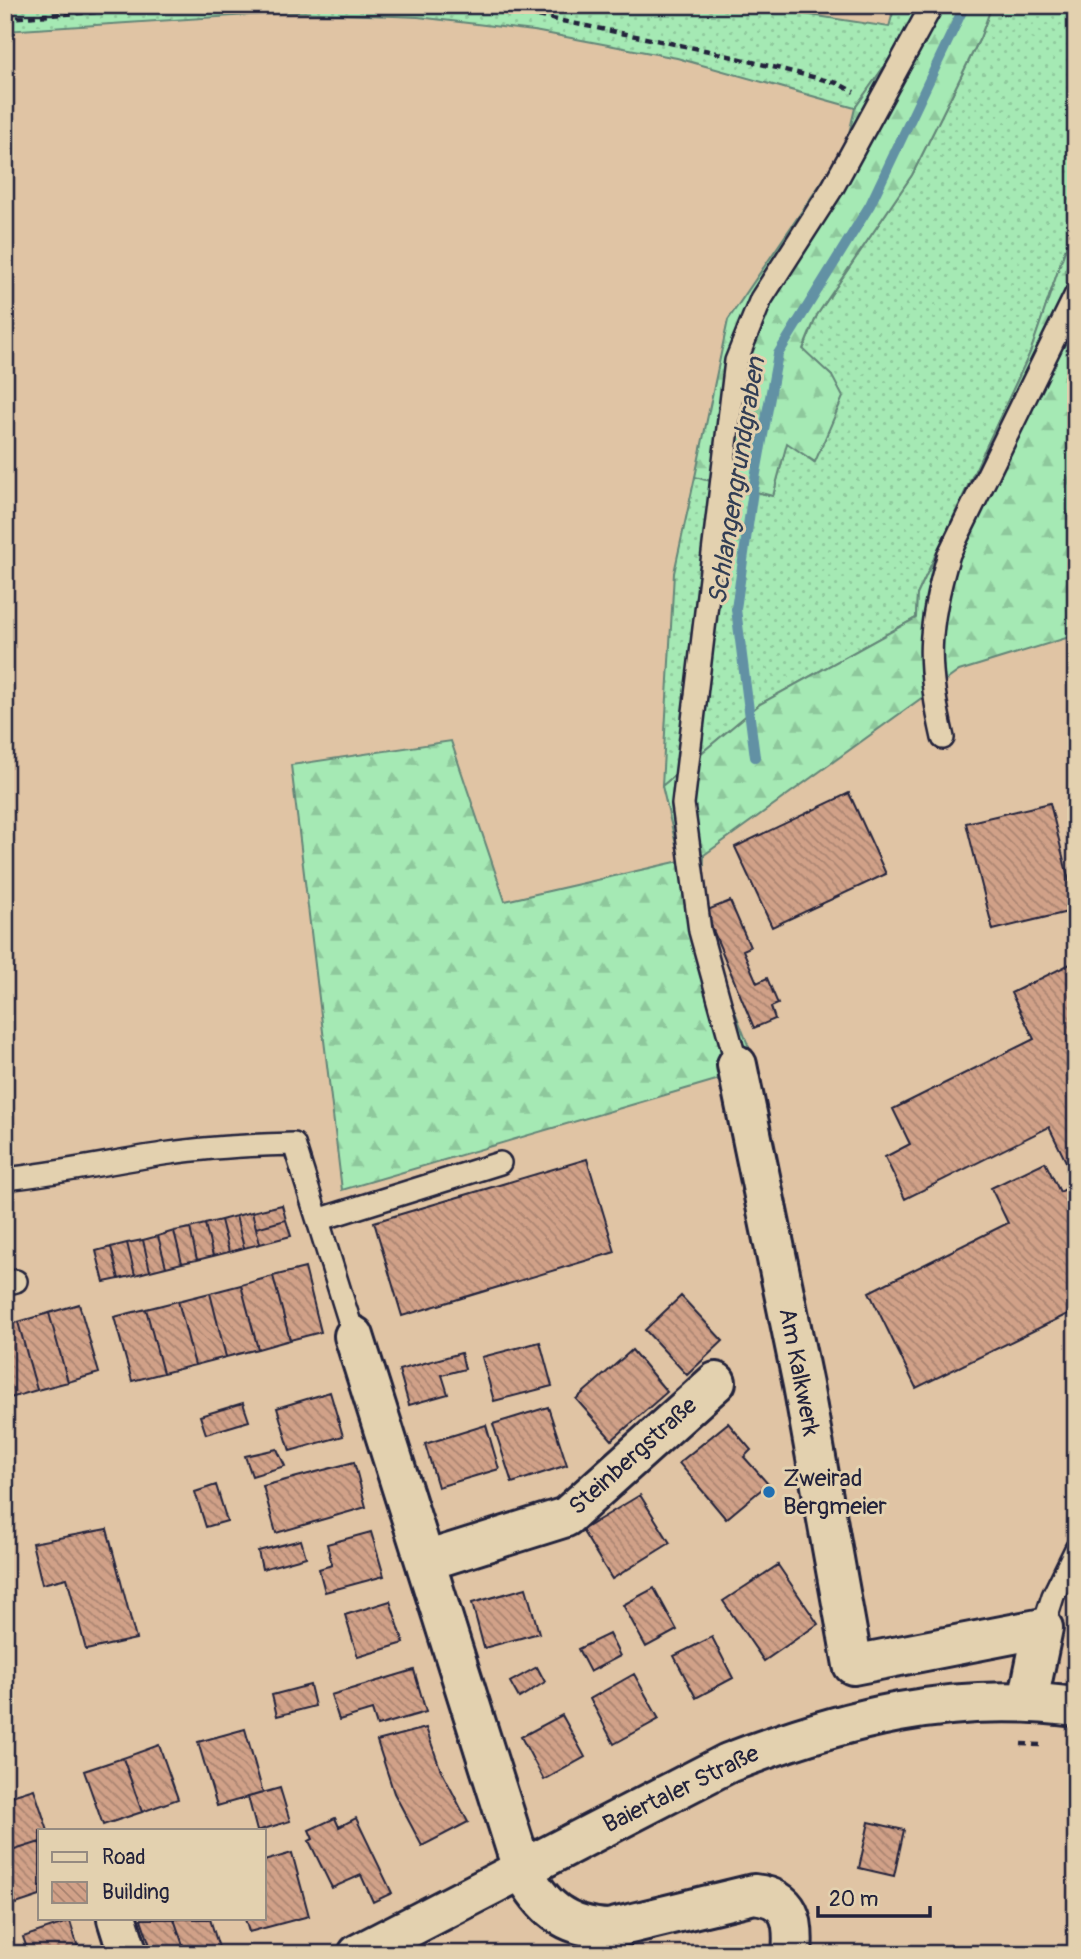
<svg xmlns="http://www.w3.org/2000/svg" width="1081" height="1959" viewBox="0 0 1081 1959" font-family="Pangolin,sans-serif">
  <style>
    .grass { fill: url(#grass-dots); stroke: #648678; stroke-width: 2 }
    .forest { fill: url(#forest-firs); stroke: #648678; stroke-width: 2 }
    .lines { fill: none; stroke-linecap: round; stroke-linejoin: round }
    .stream { stroke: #6291a4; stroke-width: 10 }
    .building { fill: url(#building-back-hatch); stroke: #22223b; stroke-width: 2 }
    .lane-casing { stroke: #22223b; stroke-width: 26 }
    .street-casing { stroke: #22223b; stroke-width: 44 }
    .secondary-casing { stroke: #22223b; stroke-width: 44 }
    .path { stroke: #22223b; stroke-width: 4.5; stroke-dasharray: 7 5; stroke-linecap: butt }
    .lane { stroke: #e3d1af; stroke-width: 21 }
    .street { stroke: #e3d1af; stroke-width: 38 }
    .secondary { stroke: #e3d1af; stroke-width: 38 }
    .poi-dot { fill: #1f6fb2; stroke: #e3d1af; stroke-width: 2.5 }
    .labels { text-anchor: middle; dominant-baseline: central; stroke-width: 6; stroke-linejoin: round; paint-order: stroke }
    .street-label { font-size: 24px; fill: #22223b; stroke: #e3d1af }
    .poi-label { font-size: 24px; fill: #22223b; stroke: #e3d1af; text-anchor: start }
    .water-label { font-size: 26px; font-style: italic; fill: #323e55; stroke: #e3d1af }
  </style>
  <defs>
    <pattern id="grass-dots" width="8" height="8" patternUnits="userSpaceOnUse" patternTransform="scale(1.75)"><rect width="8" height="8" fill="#a5e9b4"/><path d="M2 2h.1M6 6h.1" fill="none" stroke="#8ec89c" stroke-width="1.8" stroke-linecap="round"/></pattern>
    <pattern id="forest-firs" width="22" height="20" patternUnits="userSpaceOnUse" patternTransform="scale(1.75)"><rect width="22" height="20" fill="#a5e9b4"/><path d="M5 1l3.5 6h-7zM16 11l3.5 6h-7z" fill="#8ec89c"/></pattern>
    <pattern id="building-back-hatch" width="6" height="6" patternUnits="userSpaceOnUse" patternTransform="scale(1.75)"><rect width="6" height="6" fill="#d1a188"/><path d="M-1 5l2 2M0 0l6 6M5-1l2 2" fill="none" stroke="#a98370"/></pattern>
  </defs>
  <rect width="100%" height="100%" fill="#e0c4a4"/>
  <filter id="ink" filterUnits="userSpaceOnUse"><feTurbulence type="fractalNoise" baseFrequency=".0143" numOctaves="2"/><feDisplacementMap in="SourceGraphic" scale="14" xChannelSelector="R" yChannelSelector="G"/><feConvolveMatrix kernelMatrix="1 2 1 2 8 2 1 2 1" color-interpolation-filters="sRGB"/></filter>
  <g filter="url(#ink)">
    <path class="grass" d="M5 5H745L889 27 895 5H919L909 31 855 108 677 58 534 31 418 17 294 12 5 31Z
      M992 5H1076V218L1030 353 917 595 916 618 760 704 662 786 674 573 695 477 773 496 787 442 814 462 832 376 803 350 817 315 912 175 980 38Z"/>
    <path class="forest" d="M919 5H992L980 38 912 175 817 315 803 349 832 376 843 397 815 462 787 443 773 496 695 477 728 320 846 146 855 108 909 31Z
      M1076 218V635L959 671 704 855 702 927 757 1068 342 1190 291 765 451 741 505 901 680 861 662 786 760 704 916 618 917 595 1030 353Z"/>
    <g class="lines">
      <path class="stream" d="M755 757 736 609 754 484 778 354 870 205 965 5"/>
    </g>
    <path class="building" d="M849 793 886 874 772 927 735 847Z
      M1050 803 1076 910 993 930 966 823Z
      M730 901 750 947 743 950 757 983 767 978 778 1004 771 1007 775 1019 754 1028 705 911Z
      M1076 961V1182L1049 1127 905 1199 885 1157 910 1144 893 1109 1034 1039 1011 993Z
      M587 1159 615 1252 402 1316 374 1222Z
      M1045 1162 1060 1192 1076 1183V1310L916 1388 869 1292 1008 1223 991 1188Z
      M282 1205 286 1220 256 1228 252 1212Z
      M252 1212 260 1244 244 1248 236 1216Z
      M236 1216 244 1248 229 1252 221 1220Z
      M221 1220 229 1252 213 1256 205 1224Z
      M286 1220 291 1236 260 1244 256 1228Z
      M205 1224 213 1256 197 1260 190 1228Z
      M190 1228 197 1260 182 1263 174 1231Z
      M174 1231 182 1263 166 1267 158 1236Z
      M158 1236 166 1267 150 1271 143 1240Z
      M143 1240 150 1271 135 1275 127 1243Z
      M127 1243 135 1275 119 1279 111 1247Z
      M111 1247 119 1279 104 1282 96 1251Z
      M305 1268 321 1332 290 1340 273 1276Z
      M273 1276 290 1340 258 1349 241 1285Z
      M241 1285 258 1349 226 1357 210 1293Z
      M210 1293 226 1357 195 1365 178 1301Z
      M681 1296 723 1341 687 1375 645 1330Z
      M178 1301 195 1365 163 1373 146 1309Z
      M79 1304 99 1373 68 1382 49 1313Z
      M146 1309 163 1373 132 1381 114 1317Z
      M49 1313 68 1382 37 1390 18 1322Z
      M18 1322 37 1390 7 1399 5 1325Z
      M540 1342 552 1386 494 1401 482 1357Z
      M632 1350 667 1392 612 1440 576 1399Z
      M461 1353 465 1369 442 1375 448 1394 409 1405 399 1370Z
      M330 1392 343 1436 290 1451 277 1408Z
      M243 1403 249 1421 206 1434 200 1416Z
      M548 1407 567 1465 512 1483 493 1424Z
      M728 1423 751 1450 744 1457 768 1484 726 1519 679 1463Z
      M486 1425 499 1469 438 1487 425 1444Z
      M277 1449 285 1466 252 1476 245 1456Z
      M354 1462 366 1507 276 1533 263 1486Z
      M216 1485 227 1521 206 1527 195 1492Z
      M640 1495 670 1543 612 1579 582 1530Z
      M107 1529 136 1639 86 1650 67 1578 42 1584 32 1543Z
      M371 1532 384 1576 325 1592 319 1569 332 1565 327 1544Z
      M301 1540 306 1557 262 1569 258 1551Z
      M778 1565 818 1624 764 1661 723 1601Z
      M526 1588 539 1633 484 1648 472 1603Z
      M654 1588 677 1630 646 1647 623 1605Z
      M390 1601 404 1643 358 1657 345 1615Z
      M609 1634 620 1656 590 1672 578 1649Z
      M712 1637 733 1678 696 1698 674 1656Z
      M537 1667 545 1682 519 1698 510 1682Z
      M414 1670 426 1712 377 1726 372 1710 339 1720 331 1695Z
      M634 1674 659 1719 614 1744 590 1699Z
      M310 1685 315 1706 277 1716 272 1695Z
      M562 1715 585 1757 544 1780 521 1737Z
      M426 1728 440 1768 468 1822 422 1846 394 1793 377 1741Z
      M245 1729 263 1793 217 1806 198 1742Z
      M159 1745 178 1799 142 1812 123 1758Z
      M123 1758 142 1812 103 1825 84 1771Z
      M280 1788 290 1821 257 1831 248 1797Z
      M34 1789 48 1831H40V1842L5 1853V1798Z
      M335 1818 339 1827 356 1818 392 1893 373 1902 361 1875 332 1888 309 1841 313 1839 309 1830Z
      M869 1822 904 1830 894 1876 859 1868Z
      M40 1842V1896L16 1904 5 1873V1853Z
      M292 1853 309 1916 249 1932 245 1919H264V1861Z
      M141 1919H174L186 1954H153Z
      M174 1919H210L221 1954H186Z
      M70 1921 80 1954H29L23 1937Z"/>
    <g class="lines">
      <g class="lane-casing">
        <path id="lane" d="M943 738C926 665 927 627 949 554L1076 294
          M737 1065 700 931 683 804 736 361 761 299 833 187 932 5
          M5 1179C61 1173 115 1161 170 1153 211 1147 252 1145 294 1144L354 1336
          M318 1220 500 1163
          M5 1284 16 1281
          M1043 1628 1053 1596 1076 1549"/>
      </g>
      <g class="street-casing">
        <path id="street" d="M737 1065 803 1385 853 1665 1043 1628 1028 1701
          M354 1336 522 1869C542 1907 564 1927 609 1929L754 1894C791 1898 795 1920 792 1954
          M426 1561 566 1517 716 1382
          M117 1919 128 1954"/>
      </g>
      <g class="secondary-casing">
        <path id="secondary" d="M358 1954 728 1763C842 1719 953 1690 1076 1707"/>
      </g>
      <path class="path" d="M419 5 523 13 709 51 837 83 854 92
        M5 18 201 5
        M1021 1744 1040 1745"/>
      <use href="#lane" class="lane"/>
      <use href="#street" class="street"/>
      <use href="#secondary" class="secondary"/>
    </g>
  </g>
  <circle class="poi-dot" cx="769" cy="1492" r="7"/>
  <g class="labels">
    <g class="street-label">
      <text transform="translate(799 1372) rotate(79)">Am Kalkwerk</text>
      <text transform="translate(633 1456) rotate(-42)">Steinbergstraße</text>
      <text transform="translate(681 1789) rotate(-26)">Baiertaler Straße</text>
    </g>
    <g class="poi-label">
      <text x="783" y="1478">Zweirad<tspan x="783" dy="28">Bergmeier</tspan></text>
    </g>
    <g class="water-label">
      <text transform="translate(737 481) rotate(-81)">Schlangengrundgraben</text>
    </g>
  </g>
  <rect width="1081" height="1959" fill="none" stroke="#e3d1af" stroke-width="28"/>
  <rect x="14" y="14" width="1053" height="1931" fill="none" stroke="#22223b" stroke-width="2.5" filter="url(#ink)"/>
  <rect x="38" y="1829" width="228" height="91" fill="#e3d1af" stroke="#968b81" stroke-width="2"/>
  <rect x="52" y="1852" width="35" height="10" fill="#e3d1af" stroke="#968b81" stroke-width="2"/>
  <text x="102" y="1864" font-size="21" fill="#22223b">Road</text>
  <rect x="52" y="1882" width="35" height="21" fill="url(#building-back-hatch)" stroke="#968b81" stroke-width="2"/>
  <text x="102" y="1899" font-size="21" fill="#22223b">Building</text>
  <path d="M818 1906v10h112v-10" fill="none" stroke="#22223b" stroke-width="3.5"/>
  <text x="829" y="1906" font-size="21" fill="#22223b" stroke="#e3d1af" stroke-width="5" paint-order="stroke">20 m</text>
</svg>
